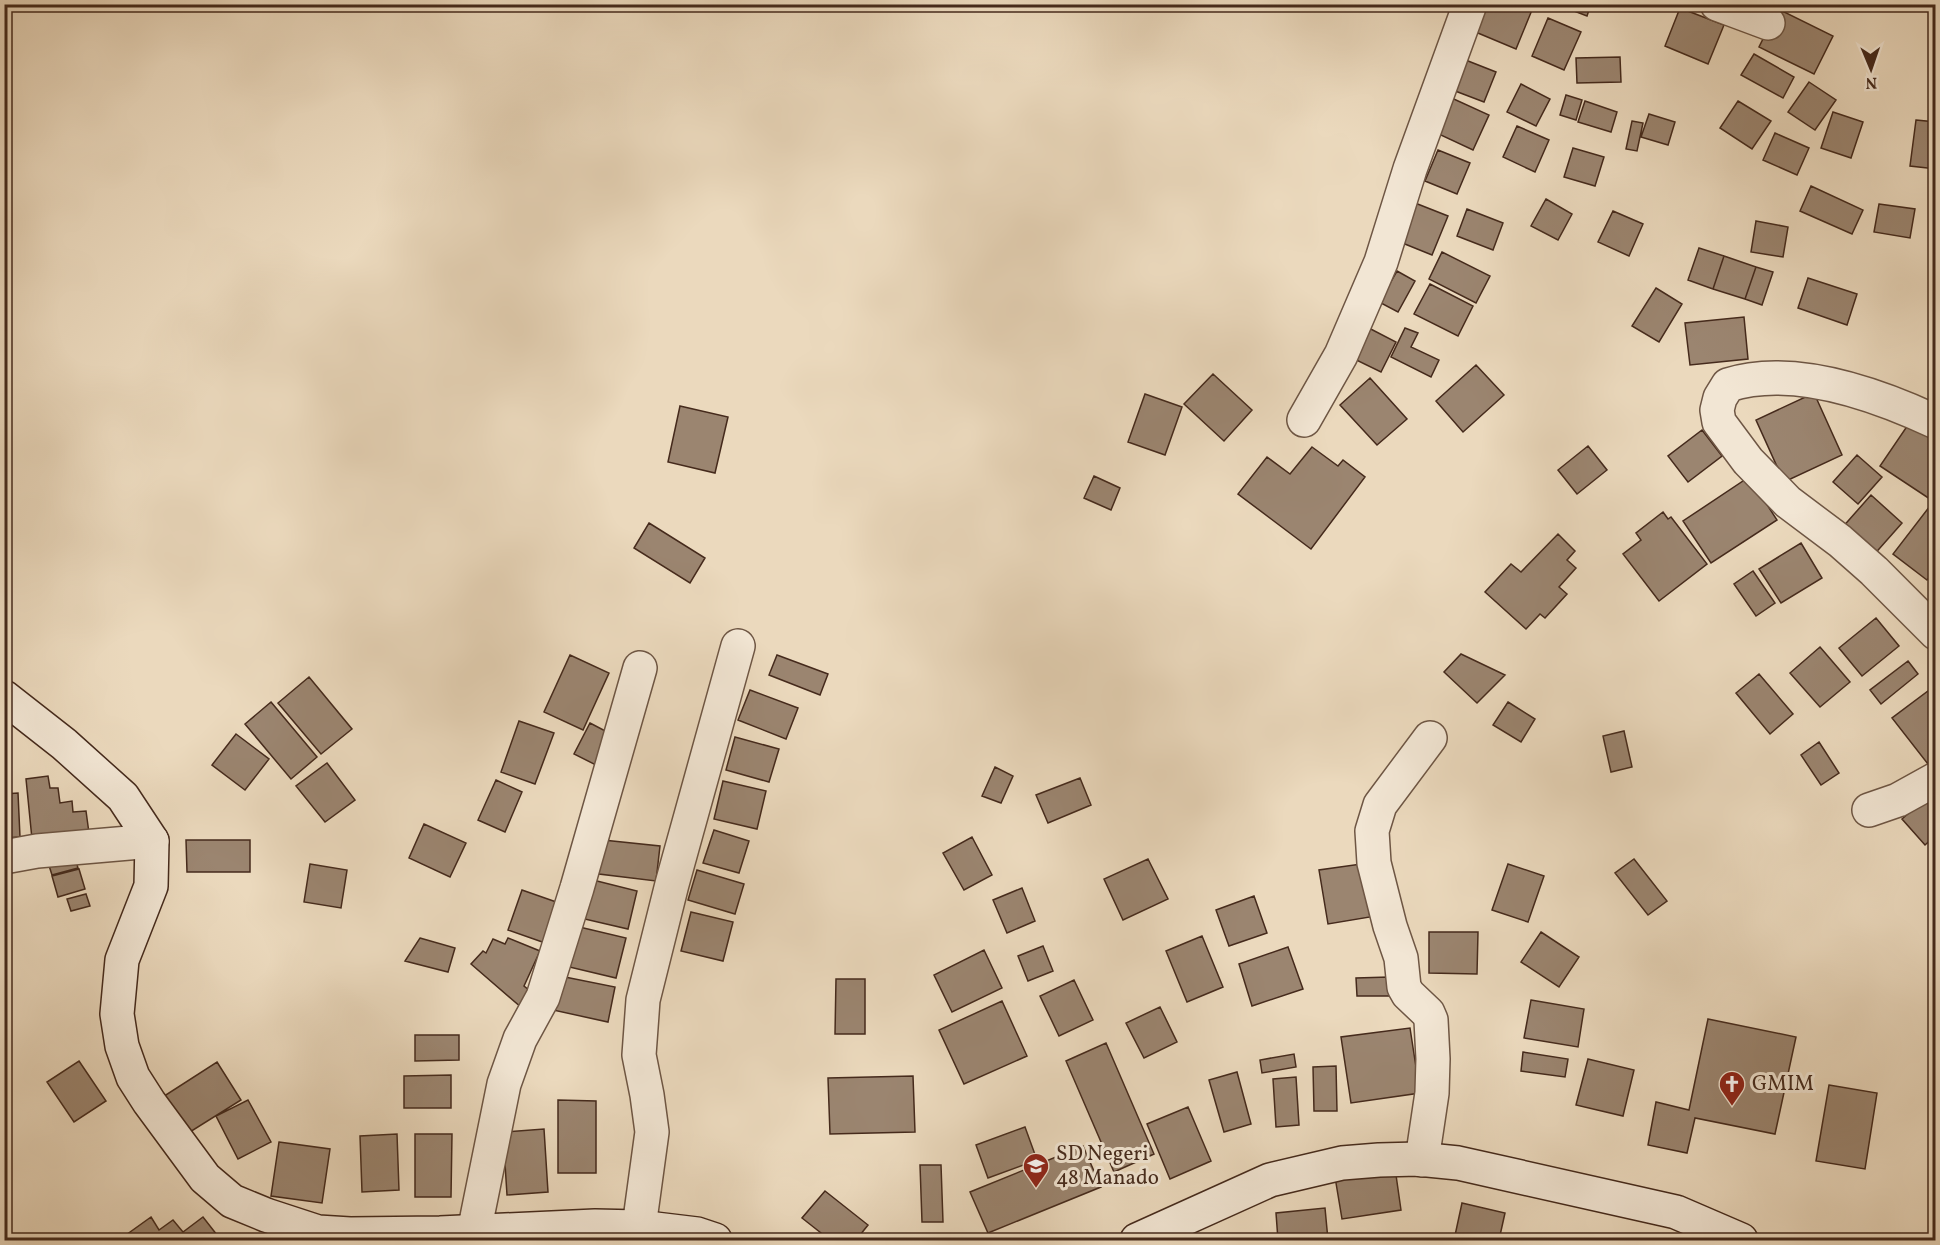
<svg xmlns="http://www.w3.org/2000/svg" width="1940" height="1245" viewBox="0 0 1940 1245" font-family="Vollkorn,serif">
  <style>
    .building { fill: #9b8570; stroke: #452a1c; stroke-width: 1.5 }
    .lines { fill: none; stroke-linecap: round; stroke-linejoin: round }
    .street-casing { stroke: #6e5644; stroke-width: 36 }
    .secondary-casing { stroke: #452a1c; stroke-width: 36 }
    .street { stroke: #f2e6d4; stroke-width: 33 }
    .secondary { stroke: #f2e6d4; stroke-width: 33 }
    .labels { text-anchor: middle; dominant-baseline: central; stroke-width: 6; stroke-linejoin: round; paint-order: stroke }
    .poi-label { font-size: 21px; fill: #452a1c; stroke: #f2e6d4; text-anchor: start }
  </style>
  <rect width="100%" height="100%" fill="#ebd9bd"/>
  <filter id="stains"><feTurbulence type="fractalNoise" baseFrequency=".00333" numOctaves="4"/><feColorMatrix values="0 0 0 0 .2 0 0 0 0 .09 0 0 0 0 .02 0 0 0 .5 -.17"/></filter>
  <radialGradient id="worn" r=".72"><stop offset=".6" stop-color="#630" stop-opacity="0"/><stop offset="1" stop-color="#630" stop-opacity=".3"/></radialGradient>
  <path class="building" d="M1476 4H1519L1532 10 1516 49 1466 28Z
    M1556 4H1591L1587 16Z
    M1680 8 1724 25 1708 64 1665 46Z
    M1778 9 1833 36 1814 74 1759 47Z
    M1548 18 1581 32 1564 70 1532 56Z
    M1754 54 1794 77 1783 98 1741 75Z
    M1620 57 1621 82 1577 83 1576 58Z
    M1463 59 1496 72 1484 102 1450 89Z
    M1809 82 1836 100 1815 130 1788 112Z
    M1521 84 1550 99 1536 126 1507 112Z
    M1445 95 1489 115 1473 150 1430 130Z
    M1566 95 1582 100 1576 120 1560 115Z
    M1585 101 1617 112 1611 132 1578 122Z
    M1738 101 1771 121 1752 149 1720 128Z
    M1833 112 1863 122 1851 158 1821 148Z
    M1649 114 1675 122 1668 145 1641 137Z
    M1916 120 1936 122V169L1910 166Z
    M1632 121 1643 123 1637 151 1626 149Z
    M1517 126 1549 140 1535 172 1503 157Z
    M1775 133 1809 148 1797 175 1763 160Z
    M1573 148 1604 157 1595 186 1564 177Z
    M1438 150 1470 163 1457 194 1425 181Z
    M1811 186 1863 210 1852 234 1800 211Z
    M1546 199 1572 214 1558 240 1531 226Z
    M1410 201 1448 216 1432 255 1395 240Z
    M1879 204 1915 209 1910 238 1874 232Z
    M1467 209 1503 223 1493 250 1457 236Z
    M1613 211 1643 224 1629 256 1598 242Z
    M1756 221 1788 227 1783 257 1751 252Z
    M1699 248 1724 256 1713 289 1688 280Z
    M1442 252 1490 276 1476 303 1429 279Z
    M1724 256 1756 267 1745 299 1713 289Z
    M1756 267 1773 272 1762 305 1745 299Z
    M1397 271 1415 281 1398 312 1379 302Z
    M1808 278 1857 294 1847 325 1798 308Z
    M1430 284 1473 306 1458 336 1414 314Z
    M1656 288 1682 304 1659 342 1632 326Z
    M1744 317 1748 359 1690 365 1685 323Z
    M1363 325 1396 342 1381 372 1348 356Z
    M1405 328 1418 333 1411 347 1439 360 1431 377 1391 357Z
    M1476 365 1504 395 1463 432 1436 401Z
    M1213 374 1252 410 1224 441 1184 404Z
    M1370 378 1407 419 1377 445 1340 405Z
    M1814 393 1842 455 1784 482 1756 420Z
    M1145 394 1182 407 1165 455 1128 442Z
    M680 406 728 417 715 473 668 462Z
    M1912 419 1936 435V503L1880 466Z
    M1702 430 1722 456 1688 482 1668 456Z
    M1588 446 1607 470 1577 494 1558 470Z
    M1312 447 1338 466 1343 460 1365 477 1311 549 1238 494 1267 457 1290 474Z
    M1857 455 1882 477 1858 504 1833 482Z
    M1094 476 1120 488 1111 510 1084 498Z
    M1749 477 1777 520 1711 563 1683 521Z
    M1871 495 1902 523 1872 557 1841 529Z
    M1930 506 1936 510V569L1927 580 1893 554Z
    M1663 512 1668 519 1671 517 1707 564 1659 601 1623 554 1641 540 1636 533Z
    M649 523 705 558 690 583 634 548Z
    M1558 534 1575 551 1567 560 1576 568 1559 587 1567 594 1545 618 1540 614 1526 629 1485 592 1511 564 1521 572Z
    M1801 543 1822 578 1781 603 1759 569Z
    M1753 571 1775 603 1756 616 1734 584Z
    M1876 618 1899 646 1862 676 1839 648Z
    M1820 647 1850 682 1820 707 1790 673Z
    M1461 654 1505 675 1477 703 1444 672Z
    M570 655 609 673 583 730 544 712Z
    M777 655 828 674 820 695 769 675Z
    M1908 661 1918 674 1881 704 1870 690Z
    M1759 674 1793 714 1770 734 1736 693Z
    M309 677 352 729 321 754 278 703Z
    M1936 685V772L1935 773 1892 718Z
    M750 690 798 708 786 739 738 720Z
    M271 702 317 757 291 779 245 724Z
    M1508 702 1535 719 1521 742 1493 725Z
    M519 721 554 733 535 784 501 772Z
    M590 723 615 736 600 767 574 754Z
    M1624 731 1632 767 1611 772 1603 736Z
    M236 734 269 759 245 790 212 765Z
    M735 737 779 749 769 782 726 770Z
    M1819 742 1839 773 1821 785 1801 755Z
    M327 763 355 800 325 822 296 786Z
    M995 767 1013 776 1001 803 982 796Z
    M48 776 50 788H58L60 803 72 801 73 812 86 811 89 833 32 839 26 779Z
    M1080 778 1091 805 1048 823 1036 795Z
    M496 780 522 792 505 832 478 820Z
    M723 781 766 791 757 829 714 819Z
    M18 793 20 837 4 838V794Z
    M1926 798 1936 808V835L1925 845 1902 819Z
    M424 824 466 843 450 877 409 858Z
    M714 830 749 841 739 873 703 863Z
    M972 837 992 875 964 890 943 853Z
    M186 840H250V872H187Z
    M603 840 660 846 656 881 599 874Z
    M72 848 78 868 52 875 46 856Z
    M1148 859 1168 899 1123 920 1104 879Z
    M1634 859 1667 901 1648 915 1615 873Z
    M310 864 347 870 341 908 304 902Z
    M1361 864 1370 917 1328 924 1319 870Z
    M1508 864 1544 876 1528 922 1492 910Z
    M79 869 85 889 58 897 52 876Z
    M697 870 744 884 735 914 688 900Z
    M585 878 637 891 628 929 576 917Z
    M1022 888 1035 921 1007 933 993 900Z
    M522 890 562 904 548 944 508 930Z
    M86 894 90 906 71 911 67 899Z
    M1254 896 1267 933 1229 946 1216 910Z
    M691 912 733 922 723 961 681 951Z
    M571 925 626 938 616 978 561 965Z
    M1429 932H1478L1477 974 1429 973Z
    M1541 932 1579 957 1559 987 1521 962Z
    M1202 936 1223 987 1187 1002 1166 951Z
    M420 938 455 948 448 972 405 961Z
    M508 938 540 951 524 986 534 994 522 1008 471 964 483 951 486 953 493 939 505 944Z
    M1043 946 1053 971 1028 981 1018 956Z
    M1288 947 1303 989 1252 1006 1239 964Z
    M984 950 1002 988 952 1012 934 975Z
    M560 976 615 987 608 1022 553 1010Z
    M1389 977V996H1357L1356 978Z
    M836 979H865V1034H835Z
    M1074 980 1093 1020 1059 1036 1040 996Z
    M1531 1000 1584 1009 1578 1047 1524 1038Z
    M1002 1001 1027 1056 964 1084 939 1030Z
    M1160 1007 1177 1042 1144 1058 1126 1023Z
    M1708 1019 1796 1037 1775 1134 1695 1118 1687 1153 1648 1145 1656 1102 1689 1110Z
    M1410 1028 1420 1093 1351 1103 1341 1037Z
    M415 1035H459V1060L415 1061Z
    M1106 1043 1154 1154 1114 1172 1066 1061Z
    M1523 1052 1568 1059 1565 1077 1521 1071Z
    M1294 1054 1296 1067 1262 1073 1260 1060Z
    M1588 1059 1634 1070 1623 1116 1576 1105Z
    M79 1061 106 1101 74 1122 47 1082Z
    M217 1062 241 1100 182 1137 158 1100Z
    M1336 1066 1337 1111H1314L1313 1067Z
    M1237 1072 1251 1124 1224 1132 1209 1080Z
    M451 1075V1108H404V1076Z
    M913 1076 915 1132 830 1134 828 1078Z
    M1296 1077 1299 1125 1276 1127 1273 1079Z
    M1829 1085 1877 1093 1865 1169 1816 1161Z
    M248 1100 271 1142 238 1159 216 1116Z
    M558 1100 596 1101V1173H558Z
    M1188 1107 1211 1161 1170 1179 1147 1124Z
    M1025 1127 1037 1160 988 1178 976 1145Z
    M544 1129 548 1192 507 1195 503 1132Z
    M397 1134 399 1190 362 1192 360 1136Z
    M415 1134H452L451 1197H415Z
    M279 1142 330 1149 322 1203 271 1196Z
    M1083 1146 1101 1187 988 1233 970 1192Z
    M920 1165H941L943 1222H922Z
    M1395 1168 1401 1210 1342 1219 1335 1177Z
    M825 1191 868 1225 856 1240H830L802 1218Z
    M1462 1203 1505 1213 1499 1240H1454Z
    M1325 1208 1328 1240H1278L1276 1213Z
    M151 1217 159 1230 173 1220 183 1232 203 1217 221 1240H119Z"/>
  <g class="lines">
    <g class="street-casing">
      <path id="street" d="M1717 4 1768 23
        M1304 420 1341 355 1381 262 1410 169 1470 4
        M1936 422C1876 394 1793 364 1728 385L1720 398 1717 410 1719 422 1748 461 1788 502 1840 541 1874 571 1936 633
        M1869 810 1898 800 1936 779
        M4 857 37 851 152 841
        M1422 1160 1432 1093 1433 1059 1431 1020 1428 1013 1408 994 1404 987 1401 958 1390 926 1374 863 1372 831 1380 805 1430 738
        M639 1227 652 1132 647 1095 639 1055 643 1000 672 884 738 646
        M474 1232 504 1084 520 1039 543 997 577 888 640 668"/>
    </g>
    <g class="secondary-casing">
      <path id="secondary" d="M4 697 64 744 123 797 152 841 151 886 122 960 117 1014 122 1046 133 1077 149 1102 205 1178 232 1201 266 1215 318 1232 350 1234 440 1233 595 1226 639 1227 697 1234 715 1240
        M1137 1240 1270 1180 1342 1163 1379 1160 1418 1159 1458 1163 1676 1212 1741 1240"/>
    </g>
    <use href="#street" class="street"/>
    <use href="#secondary" class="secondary"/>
  </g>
  <defs>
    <g id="church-pin" transform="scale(1.35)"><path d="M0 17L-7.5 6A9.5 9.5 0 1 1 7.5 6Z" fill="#8f2418" stroke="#f2e6d4"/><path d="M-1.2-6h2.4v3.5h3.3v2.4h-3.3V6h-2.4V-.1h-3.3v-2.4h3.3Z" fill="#fff"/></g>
    <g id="school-pin" transform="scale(1.35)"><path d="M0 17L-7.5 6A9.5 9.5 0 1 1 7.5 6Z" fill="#8f2418" stroke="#f2e6d4"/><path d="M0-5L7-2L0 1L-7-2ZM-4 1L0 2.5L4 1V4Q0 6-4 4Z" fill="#fff"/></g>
  </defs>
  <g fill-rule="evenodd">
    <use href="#church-pin" x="1732" y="1084"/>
    <use href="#school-pin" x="1036" y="1166"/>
  </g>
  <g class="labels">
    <g class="poi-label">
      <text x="1752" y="1084">GMIM</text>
      <text x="1056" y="1154">SD Negeri<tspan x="1056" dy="24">48 Manado</tspan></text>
    </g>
  </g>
  <rect width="1940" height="1245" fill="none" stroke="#ebd9bd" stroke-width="24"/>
  <rect x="6" y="6" width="1928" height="1233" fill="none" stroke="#452a1c" stroke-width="3"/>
  <rect x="12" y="12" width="1916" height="1221" fill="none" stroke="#452a1c" stroke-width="1.5"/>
  <g transform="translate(1871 69) rotate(178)" stroke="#f2e6d4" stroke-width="4.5" paint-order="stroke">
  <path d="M0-4.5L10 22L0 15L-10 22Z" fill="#452a1c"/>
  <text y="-9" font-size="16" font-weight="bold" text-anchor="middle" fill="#452a1c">N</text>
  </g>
  <rect width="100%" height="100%" filter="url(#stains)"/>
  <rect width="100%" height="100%" fill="url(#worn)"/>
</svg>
